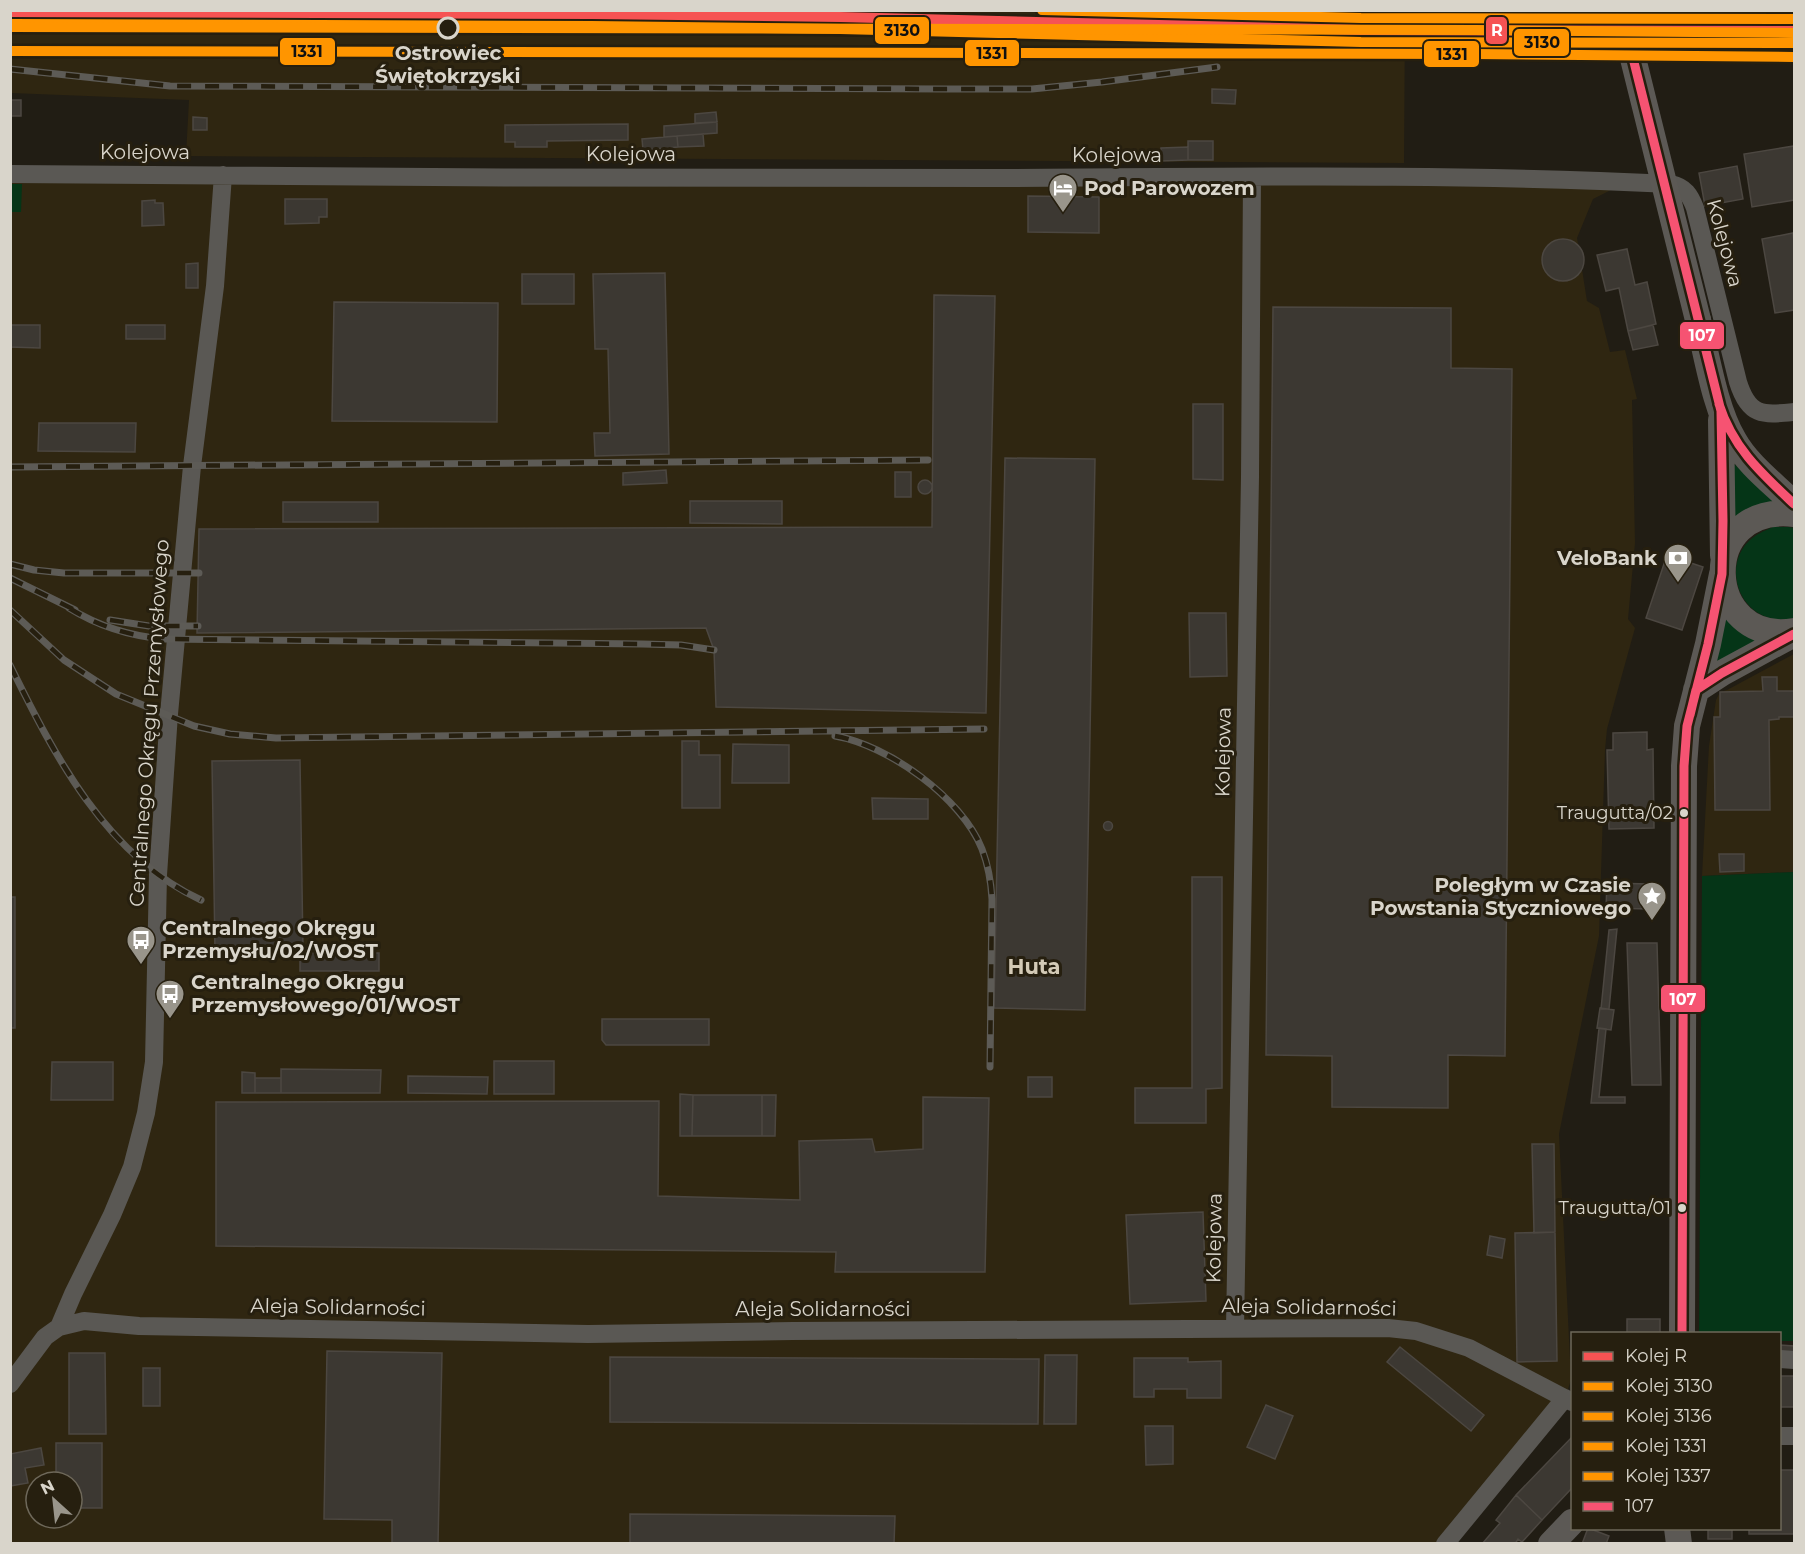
<svg xmlns="http://www.w3.org/2000/svg" width="1805" height="1554" viewBox="0 0 1805 1554" font-family="Montserrat,sans-serif">
  <style>
    .built { fill: #2f2611; fill-rule: evenodd }
    .green { fill: #053517 }
    .building { fill: #3c3832; stroke: #4c4741; stroke-width: 1.5 }
    .lines { fill: none; stroke-linecap: round; stroke-linejoin: round }
    .street { stroke: #5a5854; stroke-width: 18 }
    .secondary { stroke: #5c5955; stroke-width: 26 }
    .rail-casing { stroke: #5d5b56; stroke-width: 7 }
    .rail { stroke: #261f0f; stroke-width: 4.5; stroke-dasharray: 14; stroke-linecap: butt }
    .secondary-bridge { stroke: #5c5955; stroke-width: 26 }
    .bus-1-casing { stroke: #261f0f; stroke-width: 14 }
    .bus-1 { stroke: #f65372; stroke-width: 9 }
    .rail-1-casing { stroke: #261f0f; stroke-width: 15 }
    .rail-2-casing { stroke: #261f0f; stroke-width: 15 }
    .rail-3-casing { stroke: #261f0f; stroke-width: 15 }
    .rail-4-casing { stroke: #261f0f; stroke-width: 15 }
    .rail-5-casing { stroke: #261f0f; stroke-width: 15 }
    .rail-1 { stroke: #f65353; stroke-width: 10 }
    .rail-2 { stroke: #ff9500; stroke-width: 10 }
    .rail-3 { stroke: #ff9500; stroke-width: 10 }
    .rail-4 { stroke: #ff9500; stroke-width: 10 }
    .rail-5 { stroke: #ff9500; stroke-width: 10 }
    .stop-dot { fill: #261f0f; stroke: #d9d5cb; stroke-width: 3 }
    .bus-dot { fill: #d9d5cb; stroke: #261f0f; stroke-width: 2 }
    .labels { text-anchor: middle; dominant-baseline: central; stroke-width: 6; stroke-linejoin: round; paint-order: stroke }
    .bus-label { font-size: 18px; fill: #d9d5cb; stroke: #261f0f; text-anchor: end }
    .stop-label { font-size: 20px; font-weight: bold; fill: #d9d5cb; stroke: #261f0f }
    .street-label { font-size: 20px; fill: #d9d5cb; stroke: #261f0f }
    .poi-label { font-size: 20px; font-weight: bold; fill: #d9d5cb; stroke: #261f0f; text-anchor: start }
    .neighbourhood-label { font-size: 21px; font-weight: bold; fill: #d3cab6; stroke: #261f0f }
    .line-badge { stroke: #261f0f; stroke-width: 2 }
    .badge-label { font-size: 16px; text-anchor: middle; font-weight: bold; fill: #fff }
    .pale-badge-label { font-size: 16px; text-anchor: middle; font-weight: bold; fill: #111 }
  </style>
  <rect width="100%" height="100%" fill="#211d14"/>
  <path class="built" d="M11 11H1405L1404 163 186 156 189 100 11 93Z
    M11 174 1627 182 1593 199 1577 238 1587 301 1599 308 1610 352 1625 350 1637 399 1632 400 1635 543 1628 619 1635 628 1607 729 1605 750 1599 936 1559 1134 1571 1380 1565 1398 1445 1543 11 1544ZM36 1482H72V1518H36Z
    M1794 654V872L1702 876 1709 746 1716 700 1720 692 1727 690Z"/>
  <path class="green" d="M11 184H22L21 212H11Z
    M1733 463 1775 502 1756 506 1735 519Z
    M1773 527H1788L1794 528V618C1785 620 1776 621 1767 617 1736 607 1725 564 1749 541 1756 534 1764 531 1773 527Z
    M1726 616 1742 633 1757 641 1716 663Z
    M1794 872V1341H1780V1334L1699 1333 1702 876Z"/>
  <path class="building" d="M151 22V27H133V23Z
    M339 24H357V29H339Z
    M1212 89 1236 90 1235 104 1212 103Z
    M10 100H21V116H10Z
    M716 112 717 122 695 123V114Z
    M193 117 207 118V130H193Z
    M717 122V133L664 137V126Z
    M628 124V140L547 141V147H515V142H505V125Z
    M703 134 704 146 678 147 677 136Z
    M677 136 678 147 643 150 642 139Z
    M1188 141H1213V160H1188Z
    M1794 146V200L1752 207 1744 154Z
    M1188 147V160L1161 161V148Z
    M1737 166 1743 199 1705 206 1699 173Z
    M1028 196 1099 197V233L1028 232Z
    M285 199H327V217H319V223L285 224Z
    M155 200V203H163L164 225 142 226V201Z
    M1793 233 1794 242V310L1775 313 1762 239Z
    M1542 260a21 21 0 1 1 42 0a21 21 0 1 1-42 0Z
    M1627 249 1635 285 1647 282 1656 324 1628 331 1619 288 1606 291 1597 255Z
    M198 263V288H186V264Z
    M665 273 669 454 595 456 594 433H610L608 349H595L593 274Z
    M522 274H574V304H522Z
    M934 295 995 296 986 713 716 707 714 650 706 628 197 633 199 529 932 527Z
    M334 302 498 303 497 422 332 421Z
    M1273 307 1451 308V368L1512 369 1505 1056 1448 1055V1108L1332 1107V1056L1266 1055Z
    M10 325H40V348L10 347Z
    M126 325H165V339H126Z
    M1653 325 1658 345 1633 350 1628 331Z
    M1193 404H1223V480L1193 479Z
    M39 423H136L135 452 38 451Z
    M1005 458 1095 459 1085 1010 994 1008Z
    M666 470 667 483 623 485V473Z
    M895 472H911V497H895Z
    M918 487a7 7 0 1 1 14 0a7 7 0 1 1-14 0Z
    M690 501H782V524L690 523Z
    M283 502H378V522H283Z
    M1667 555 1703 567 1682 630 1646 618Z
    M1189 613H1226L1227 676 1190 677Z
    M1762 677H1777V691H1794V717H1779V719L1769 720 1770 810H1715L1714 717H1720V692L1763 691Z
    M1647 732V750L1653 749 1654 828 1609 829 1607 750H1613V733Z
    M682 741H699V755H720V808H682Z
    M733 744 789 745V783H732Z
    M300 760 303 948 215 950 212 761Z
    M872 798 928 799V819H873Z
    M1103.5 826a4.5 4.5 0 1 1 9 0a4.5 4.5 0 1 1-9 0Z
    M1719 854H1744V871L1720 872Z
    M1192 877H1222V1088L1206 1089V1123H1135V1088H1192Z
    M1607 883 1650 884 1649 909 1606 908Z
    M10 897H15V1028H10Z
    M1617 929 1609 1009H1601L1609 930Z
    M1627 943H1657L1661 1085H1632Z
    M300 953H379V971H300Z
    M1600 1008 1614 1010 1611 1030 1597 1028Z
    M602 1019H709V1045H606L602 1040Z
    M1599 1028 1606 1029 1599 1097H1625V1103H1591Z
    M494 1061H554V1094H494Z
    M52 1062H113V1100H51Z
    M281 1069 381 1070 380 1093H281Z
    M242 1072 255 1073V1093H242Z
    M408 1076 488 1077 487 1094 408 1093Z
    M1028 1077H1052V1097H1028Z
    M255 1078H281V1093H255Z
    M680 1094 693 1095 692 1136H680Z
    M693 1095H762V1136H692Z
    M762 1095H776L775 1136H762Z
    M923 1097 989 1098 985 1272H835L836 1252 216 1246V1102L659 1101 658 1196 800 1200 799 1141 872 1139 875 1152 923 1149Z
    M1532 1144H1554L1555 1232 1534 1233Z
    M1203 1212 1206 1301 1130 1304 1126 1215Z
    M1555 1232 1557 1361 1517 1362 1515 1233Z
    M1490 1236 1505 1239 1502 1258 1487 1255Z
    M1627 1319H1660V1334H1627Z
    M1780 1345 1794 1346V1354L1780 1353Z
    M1400 1347 1484 1415 1471 1431 1387 1362Z
    M327 1351 442 1353 438 1544H392V1520L324 1519Z
    M69 1353H105L106 1434H69Z
    M1045 1355H1077L1076 1424H1044Z
    M610 1357 1039 1359 1038 1424 610 1422Z
    M1134 1358H1188V1362L1221 1361V1398H1187V1389H1154V1397H1134Z
    M143 1368H160V1406H143Z
    M1780 1376H1794V1407H1780Z
    M1266 1405 1293 1416 1275 1459 1247 1447Z
    M1145 1426H1173V1464L1146 1465Z
    M1572 1437V1488L1542 1520 1516 1495Z
    M56 1443H102V1508H72V1482H56Z
    M41 1448 44 1465 25 1468 28 1483 10 1486V1454Z
    M1780 1470H1794V1534H1749V1528H1780Z
    M1516 1495 1542 1520 1522 1542 1518 1539 1515 1544H1482L1500 1523 1496 1520Z
    M630 1514 895 1516 894 1544H630Z
    M1588 1528 1609 1536 1606 1544H1582Z
    M1708 1528H1732V1539H1708Z"/>
  <g class="lines">
    <path class="street" d="M10 174C341 178 673 178 1004 178 1226 177 1449 173 1671 184 1685 187 1690 195 1695 208L1738 382C1749 417 1763 415 1794 412
      M59 1327 84 1321 139 1326 588 1334 793 1331 1388 1328 1416 1331 1469 1348 1572 1402
      M1235 1328 1250 477 1252 177
      M1780 1359 1794 1360
      M10 1384 45 1337 59 1327 73 1294 112 1215 132 1167 146 1113 154 1062 158 875 169 714 192 466 215 286 223 175
      M1780 1436H1794
      M1445 1544 1565 1398"/>
    <path class="secondary" d="M1698 320C1707 356 1715 409 1734 440 1748 465 1774 484 1794 504
      M1721 420 1723 555
      M1794 514C1695 503 1703 646 1794 631
      M1696 690 1722 673 1794 634
      M1682 1334 1684 766 1687 726 1708 644 1722 574
      M1677 1528 1679 1544
      M1551 1544 1572 1522"/>
    <g class="rail-casing">
      <path id="rail" d="M1725 10 1794 14
        M10 69 170 86 946 89H1032L1102 82 1217 67
        M10 467 928 460
        M10 564 34 570 64 573H199
        M10 578 75 610
        M69 608C98 626 129 636 164 639L642 644 681 645 714 650
        M10 610 64 660 116 694 194 726 230 734 276 738 984 729
        M110 620 149 626H198
        M10 665C54 755 106 856 201 900
        M835 736C888 745 962 798 982 849 988 865 991 881 992 899L990 1067"/>
    </g>
    <use href="#rail" class="rail"/>
    <path class="secondary-bridge" d="M1621 10 1698 320"/>
    <g class="bus-1-casing">
      <path id="bus-1" d="M1621 10 1721 411 1723 521 1722 574 1708 644 1687 726 1684 766 1682 1334
        M1719 404C1733 448 1761 473 1794 504
        M1690 715 1696 690 1722 673 1794 634"/>
    </g>
    <use href="#bus-1" class="bus-1"/>
    <g class="rail-1-casing">
      <path id="rail-1" d="M10 12 592 14 840 17 1361 30 1794 31"/>
    </g>
    <g class="rail-2-casing">
      <path id="rail-2" d="M10 24 592 26 840 29 1361 42 1794 43"/>
    </g>
    <g class="rail-3-casing">
      <path id="rail-3" d="M1042 10 1361 18 1794 19"/>
    </g>
    <g class="rail-4-casing">
      <path id="rail-4" d="M10 51 1474 54 1794 57"/>
    </g>
    <g class="rail-5-casing">
      <path id="rail-5" d="M10 27 1474 30 1794 33"/>
    </g>
    <use href="#rail-1" class="rail-1"/>
    <use href="#rail-2" class="rail-2"/>
    <use href="#rail-3" class="rail-3"/>
    <use href="#rail-4" class="rail-4"/>
    <use href="#rail-5" class="rail-5"/>
  </g>
  <defs>
    <g id="hotel-pin" transform="scale(1.5)"><path d="M0 17L-7.5 6A9.5 9.5 0 1 1 7.5 6Z" fill="#99958b" stroke="#261f0f"/><path d="M-6-4.5h1.5V1H6V5H4.5V3h-9V5H-6ZM-4 0a1.8 1.8 0 1 1 3.6 0ZM.5 0V-2.5h3Q6-2.5 6 0Z" fill="#fff"/></g>
    <g id="bank-pin" transform="scale(1.5)"><path d="M0 17L-7.5 6A9.5 9.5 0 1 1 7.5 6Z" fill="#99958b" stroke="#261f0f"/><path d="M-6-4H6V4H-6ZM0-2.3a2.3 2.3 0 1 0 0 4.6a2.3 2.3 0 1 0 0-4.6Z" fill="#fff"/></g>
    <g id="sight-pin" transform="scale(1.5)"><path d="M0 17L-7.5 6A9.5 9.5 0 1 1 7.5 6Z" fill="#99958b" stroke="#261f0f"/><path d="M0-6L1.8-2.2L6-1.7L2.9 1.2L3.7 5.4L0 3.3L-3.7 5.4L-2.9 1.2L-6-1.7L-1.8-2.2Z" fill="#fff"/></g>
    <g id="bus-pin" transform="scale(1.5)"><path d="M0 17L-7.5 6A9.5 9.5 0 1 1 7.5 6Z" fill="#99958b" stroke="#261f0f"/><path d="M-5-6H5V4H4V6H2V4H-2V6H-4V4H-5ZM-3.5-4V0h7V-4ZM-3.5 1.2v1.5H-2V1.2ZM2 1.2v1.5H3.5V1.2Z" fill="#fff"/></g>
  </defs>
  <g fill-rule="evenodd">
    <use href="#hotel-pin" x="1063" y="188"/>
    <use href="#bank-pin" x="1678" y="558"/>
    <use href="#sight-pin" x="1652" y="896"/>
    <use href="#bus-pin" x="141" y="940"/>
    <use href="#bus-pin" x="170" y="994"/>
  </g>
  <circle class="stop-dot" cx="448" cy="28" r="10"/>
  <g class="bus-dot">
    <circle cx="1684" cy="813" r="5"/>
    <circle cx="1682" cy="1208" r="5"/>
  </g>
  <g class="labels">
    <g class="bus-label">
      <text x="1673" y="813">Traugutta/02</text>
      <text x="1671" y="1208">Traugutta/01</text>
    </g>
    <g class="stop-label">
      <text x="448" y="53">Ostrowiec<tspan x="448" dy="23">Świętokrzyski</tspan></text>
    </g>
    <g class="street-label">
      <text x="145" y="152">Kolejowa</text>
      <text x="631" y="154">Kolejowa</text>
      <text x="1117" y="155">Kolejowa</text>
      <text transform="translate(1725 243) rotate(75)">Kolejowa</text>
      <text transform="translate(149 723) rotate(-86)">Centralnego Okręgu Przemysłowego</text>
      <text transform="translate(1223 752) rotate(-89)">Kolejowa</text>
      <text transform="translate(1214 1238) rotate(-89)">Kolejowa</text>
      <text transform="translate(338 1307) rotate(1)">Aleja Solidarności</text>
      <text transform="translate(1309 1307) rotate(1)">Aleja Solidarności</text>
      <text x="823" y="1309">Aleja Solidarności</text>
    </g>
    <g class="poi-label">
      <text x="1084" y="188">Pod Parowozem</text>
      <text x="1657" y="558" text-anchor="end">VeloBank</text>
      <text x="1631" y="885" text-anchor="end">Poległym w Czasie<tspan x="1631" dy="23">Powstania Styczniowego</tspan></text>
      <text x="162" y="928">Centralnego Okręgu<tspan x="162" dy="23">Przemysłu/02/WOST</tspan></text>
      <text x="191" y="982">Centralnego Okręgu<tspan x="191" dy="23">Przemysłowego/01/WOST</tspan></text>
    </g>
    <g class="neighbourhood-label">
      <text x="1034" y="966">Huta</text>
    </g>
  </g>
  <g class="line-badge">
    <rect x="1485" y="16" width="23" height="29" rx="6" fill="#f65353"/>
    <rect x="874" y="16" width="56" height="29" rx="6" fill="#ff9500"/>
    <rect x="1513" y="28" width="57" height="29" rx="6" fill="#ff9500"/>
    <rect x="279" y="37" width="57" height="29" rx="6" fill="#ff9500"/>
    <rect x="964" y="39" width="56" height="28" rx="6" fill="#ff9500"/>
    <rect x="1423" y="40" width="57" height="28" rx="6" fill="#ff9500"/>
    <rect x="1679" y="321" width="46" height="29" rx="6" fill="#f65372"/>
    <rect x="1660" y="984" width="46" height="29" rx="6" fill="#f65372"/>
  </g>
  <g class="badge-label">
    <text x="1497" y="36">R</text>
    <text x="1702" y="341">107</text>
    <text x="1683" y="1005">107</text>
  </g>
  <g class="pale-badge-label">
    <text x="902" y="36">3130</text>
    <text x="1542" y="48">3130</text>
    <text x="307" y="57">1331</text>
    <text x="992" y="59">1331</text>
    <text x="1452" y="60">1331</text>
  </g>
  <rect width="1805" height="1554" fill="none" stroke="#d9d5cb" stroke-width="24"/>
  <rect x="1571" y="1332" width="210" height="198" fill="#261f0f" stroke="#6e685a" stroke-width="1.5"/>
  <rect x="1583" y="1352" width="30" height="9" fill="#f65353" stroke="#6e685a" stroke-width="1.5"/>
  <text x="1625" y="1362" font-size="18" fill="#d9d5cb">Kolej R</text>
  <rect x="1583" y="1382" width="30" height="9" fill="#ff9500" stroke="#6e685a" stroke-width="1.5"/>
  <text x="1625" y="1392" font-size="18" fill="#d9d5cb">Kolej 3130</text>
  <rect x="1583" y="1412" width="30" height="9" fill="#ff9500" stroke="#6e685a" stroke-width="1.5"/>
  <text x="1625" y="1422" font-size="18" fill="#d9d5cb">Kolej 3136</text>
  <rect x="1583" y="1442" width="30" height="9" fill="#ff9500" stroke="#6e685a" stroke-width="1.5"/>
  <text x="1625" y="1452" font-size="18" fill="#d9d5cb">Kolej 1331</text>
  <rect x="1583" y="1472" width="30" height="9" fill="#ff9500" stroke="#6e685a" stroke-width="1.5"/>
  <text x="1625" y="1482" font-size="18" fill="#d9d5cb">Kolej 1337</text>
  <rect x="1583" y="1502" width="30" height="9" fill="#f65372" stroke="#6e685a" stroke-width="1.5"/>
  <text x="1625" y="1512" font-size="18" fill="#d9d5cb">107</text>
  <g transform="translate(54 1500) rotate(333)"><circle r="28" fill="#261f0f" stroke="#6e685a" stroke-width="1.5"/>
  <path d="M0-4.5L10 22L0 15L-10 22Z" fill="#99958b"/>
  <text y="-9" font-size="16" font-weight="bold" text-anchor="middle" fill="#d9d5cb">N</text>
  </g>
</svg>
